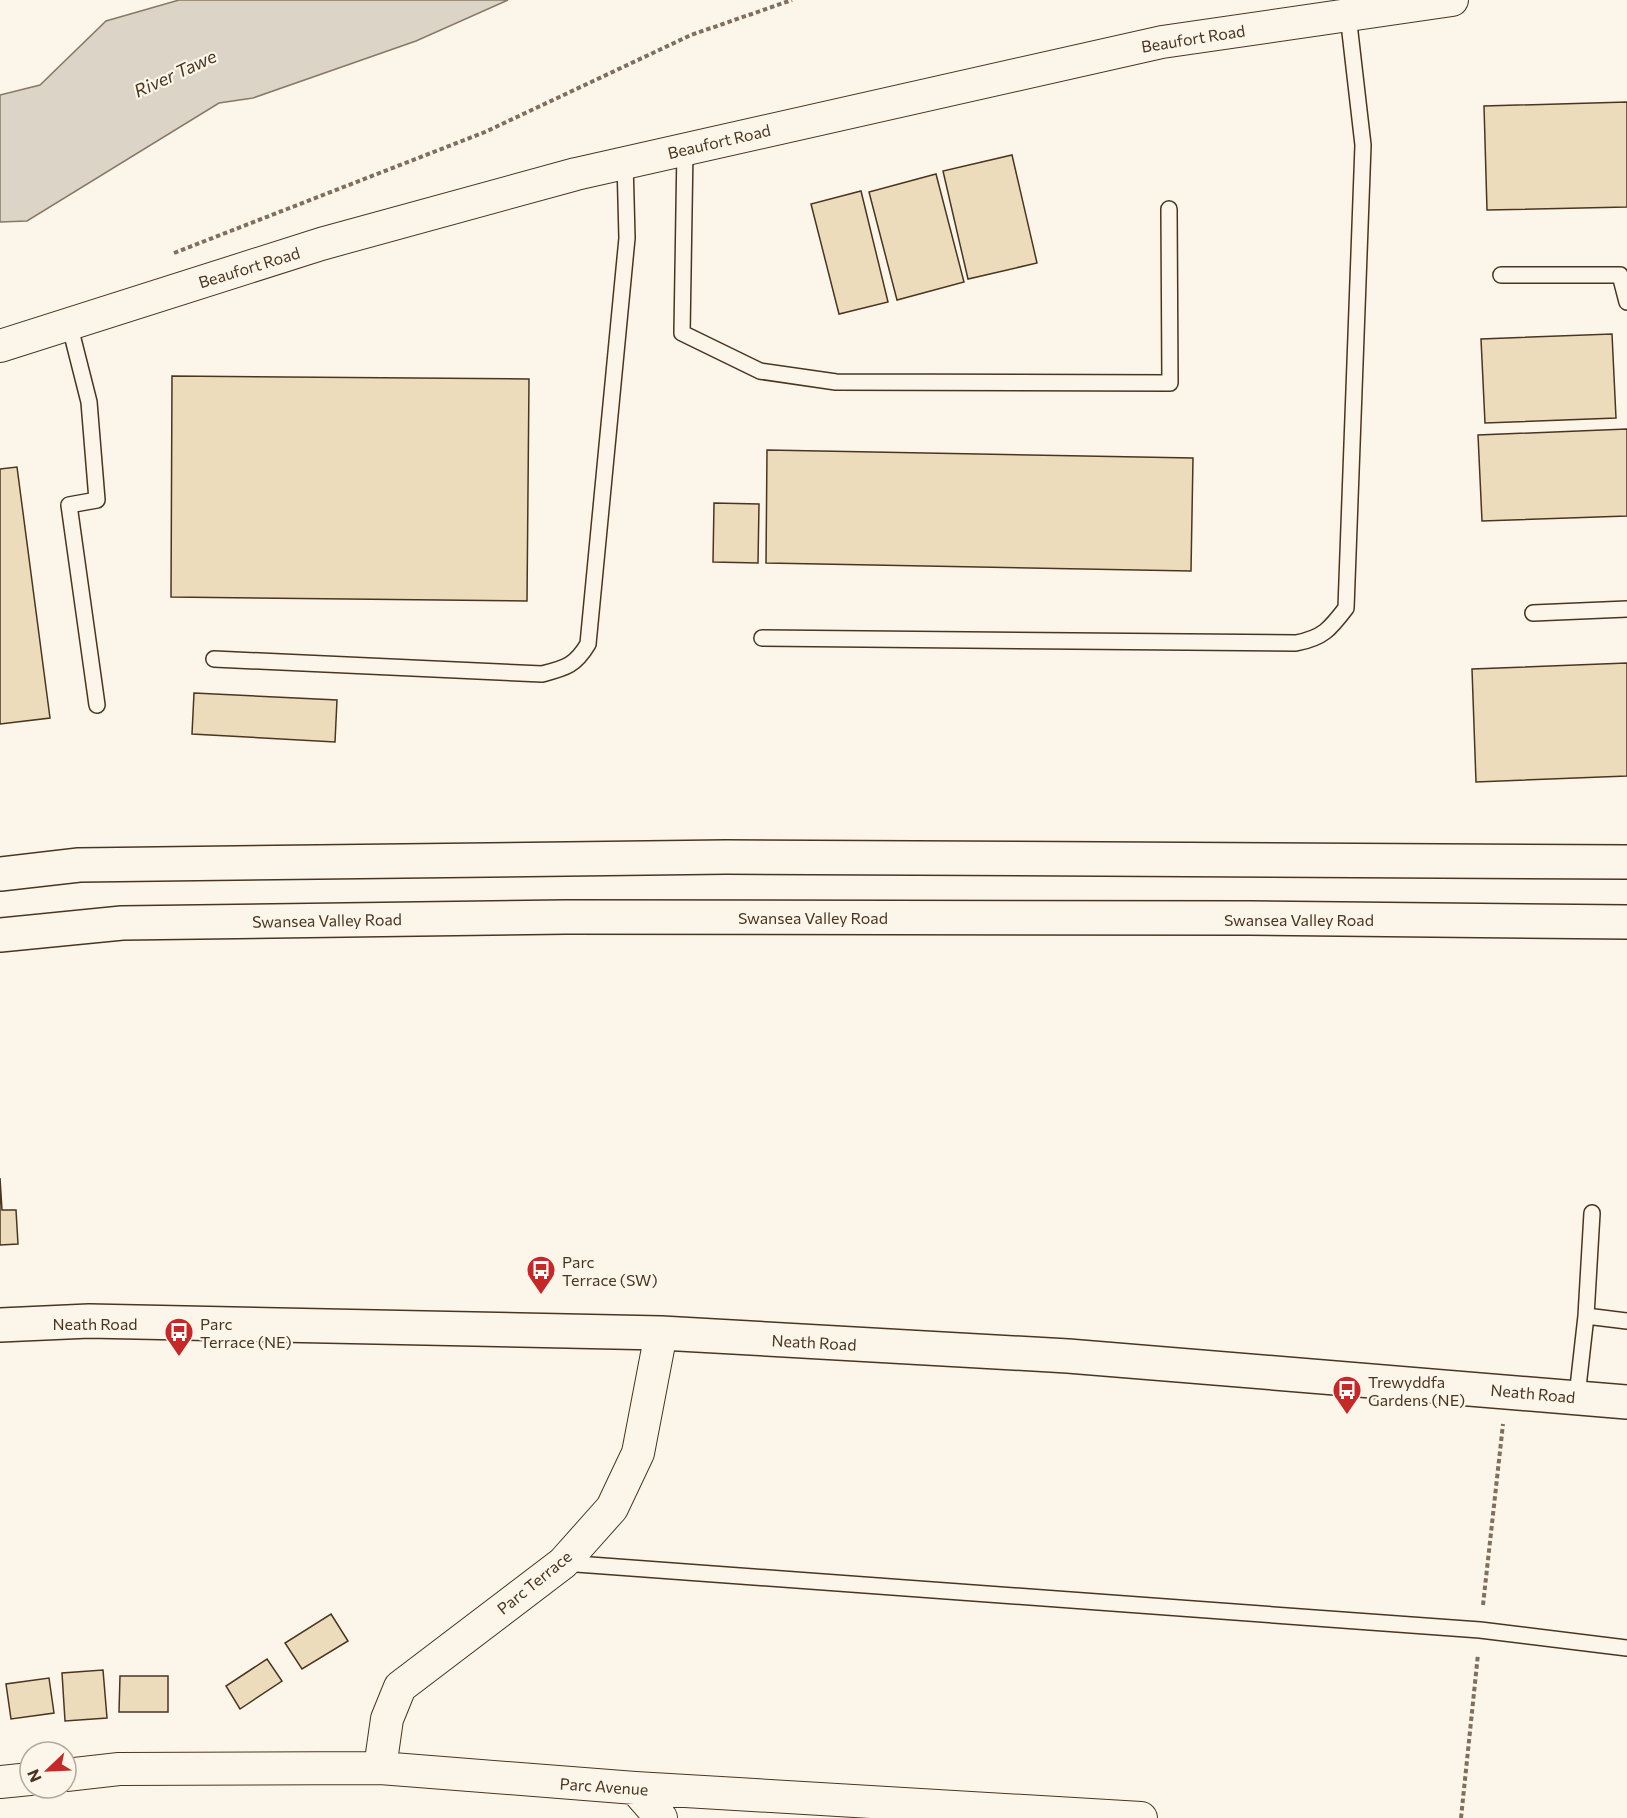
<svg xmlns="http://www.w3.org/2000/svg" width="1627" height="1818" viewBox="0 0 1627 1818" font-family="Commissioner,sans-serif">
  <style>
    .water { fill: #dcd4c6; stroke: #887966; stroke-width: 1.5 }
    .building { fill: #ecdcbc; stroke: #4a3520; stroke-width: 1.5 }
    .lines { fill: none; stroke-linecap: round; stroke-linejoin: round }
    .service-casing { stroke: #4a3520; stroke-width: 18 }
    .minor-casing { stroke: #4a3520; stroke-width: 34 }
    .secondary-casing { stroke: #4a3520; stroke-width: 36 }
    .primary-casing { stroke: #4a3520; stroke-width: 36 }
    .path { stroke: #7f6f5c; stroke-width: 4; stroke-dasharray: 4.5 3; stroke-linecap: butt }
    .service { stroke: #fbf6e9; stroke-width: 15 }
    .minor { stroke: #fbf6e9; stroke-width: 32 }
    .secondary { stroke: #fbf6e9; stroke-width: 33 }
    .primary { stroke: #fbf6e9; stroke-width: 33 }
    .labels { text-anchor: middle; dominant-baseline: central; stroke-width: 4.5; stroke-linejoin: round; paint-order: stroke }
    .street-label { font-size: 16px; fill: #4a3520; stroke: #fbf6e9 }
    .poi-label { font-size: 16px; fill: #4a3520; stroke: #fbf6e9; text-anchor: start }
    .water-label { font-size: 18px; font-style: italic; fill: #4a3520; stroke: #fbf6e9 }
  </style>
  <rect width="100%" height="100%" fill="#fbf6e9"/>
  <path class="water" d="M179 0H508L416 41 253 98 219 103 27 221 0 222V95L40 85 106 21Z"/>
  <path class="building" d="M1627 102V207L1487 210 1484 106Z
    M1012 155 1037 263 968 279 943 171Z
    M936 174 964 282 897 300 869 192Z
    M861 191 888 302 839 314 811 204Z
    M1612 334 1616 418 1485 423 1481 339Z
    M172 376 529 379 527 601 171 597Z
    M1627 429V516L1482 521 1478 435Z
    M767 450 1193 458 1191 571 766 563Z
    M17 467 50 718 0 724V469Z
    M714 503 759 504 758 563 713 562Z
    M1627 663V776L1476 782 1472 669Z
    M194 693 337 700 335 742 192 734Z
    M0 1178 2 1210H16L18 1244 0 1245Z
    M331 1614 348 1641 302 1669 285 1643Z
    M267 1659 282 1681 240 1709 226 1686Z
    M103 1670 107 1718 65 1721 62 1673Z
    M120 1676H168V1712H119Z
    M49 1678 54 1713 11 1719 6 1684Z"/>
  <g class="lines">
    <g class="service-casing">
      <path id="service" d="M685 149 682 333 760 371 836 382 1170 383 1169 209
        M1501 275H1620L1627 302
        M69 323 89 402 97 500 69 505 97 705
        M1533 613 1627 609
        M762 638 1296 643C1323 638 1330 629 1346 608L1363 145 1348 15
        M214 659 542 674C565 668 575 666 588 644L627 238 625 162
        M1586 1316 1627 1321
        M1577 1396 1586 1316 1592 1213
        M563 1563 1480 1630 1627 1648"/>
    </g>
    <g class="minor-casing">
      <path id="minor" d="M0 346 321 244 576 174 1162 42 1452 0
        M380 1768 387 1719 400 1687 563 1563 612 1508 638 1453 661 1333
        M66 1775 119 1769 380 1768 635 1788 1141 1818
        M0 1782 30 1779
        M635 1788 661 1818"/>
    </g>
    <g class="secondary-casing">
      <path id="secondary" d="M0 1325 89 1321 661 1333 1068 1356 1627 1402"/>
    </g>
    <g class="primary-casing">
      <path id="primary" d="M0 874 79 865 726 857 1627 862
        M0 935 122 923 566 917 1250 918 1627 922"/>
    </g>
    <path class="path" d="M174 253 485 132 691 35 792 0
      M1483 1605 1503 1424
      M1461 1818 1478 1654"/>
    <use href="#service" class="service"/>
    <use href="#minor" class="minor"/>
    <use href="#secondary" class="secondary"/>
    <use href="#primary" class="primary"/>
  </g>
  <defs>
    <g id="bus-pin" transform="scale(1.5)"><path d="M0 17L-7.5 6A9.5 9.5 0 1 1 7.5 6Z" fill="#c62828" stroke="#fbf6e9"/><path d="M-5-6H5V4H4V6H2V4H-2V6H-4V4H-5ZM-3.5-4V0h7V-4ZM-3.5 1.2v1.5H-2V1.2ZM2 1.2v1.5H3.5V1.2Z" fill="#fff"/></g>
  </defs>
  <g fill-rule="evenodd">
    <use href="#bus-pin" x="541" y="1270"/>
    <use href="#bus-pin" x="179" y="1332"/>
    <use href="#bus-pin" x="1347" y="1390"/>
  </g>
  <g class="labels">
    <g class="street-label">
      <text transform="translate(1193 38) rotate(-9)">Beaufort Road</text>
      <text transform="translate(719 141) rotate(-13)">Beaufort Road</text>
      <text transform="translate(249 267) rotate(-17)">Beaufort Road</text>
      <text x="813" y="917">Swansea Valley Road</text>
      <text x="1299" y="919">Swansea Valley Road</text>
      <text transform="translate(327 920) rotate(-1)">Swansea Valley Road</text>
      <text x="95" y="1323">Neath Road</text>
      <text transform="translate(814 1342) rotate(3)">Neath Road</text>
      <text transform="translate(1533 1393) rotate(5)">Neath Road</text>
      <text transform="translate(534 1582) rotate(-39)">Parc Terrace</text>
      <text transform="translate(604 1786) rotate(4)">Parc Avenue</text>
    </g>
    <g class="poi-label">
      <text x="562" y="1261">Parc<tspan x="562" dy="18">Terrace (SW)</tspan></text>
      <text x="200" y="1323">Parc<tspan x="200" dy="18">Terrace (NE)</tspan></text>
      <text x="1368" y="1381">Trewyddfa<tspan x="1368" dy="18">Gardens (NE)</tspan></text>
    </g>
    <g class="water-label">
      <text transform="translate(175 73) rotate(-25)">River Tawe</text>
    </g>
  </g>
  <g transform="translate(48 1770) rotate(247)"><circle r="28" fill="#fbf6e9" stroke="#b4a999" stroke-width="1.5"/>
  <path d="M0-4.5L10 22L0 15L-10 22Z" fill="#c62828"/>
  <text y="-9" font-size="16" font-weight="bold" text-anchor="middle" fill="#4a3520">N</text>
  </g>
</svg>
